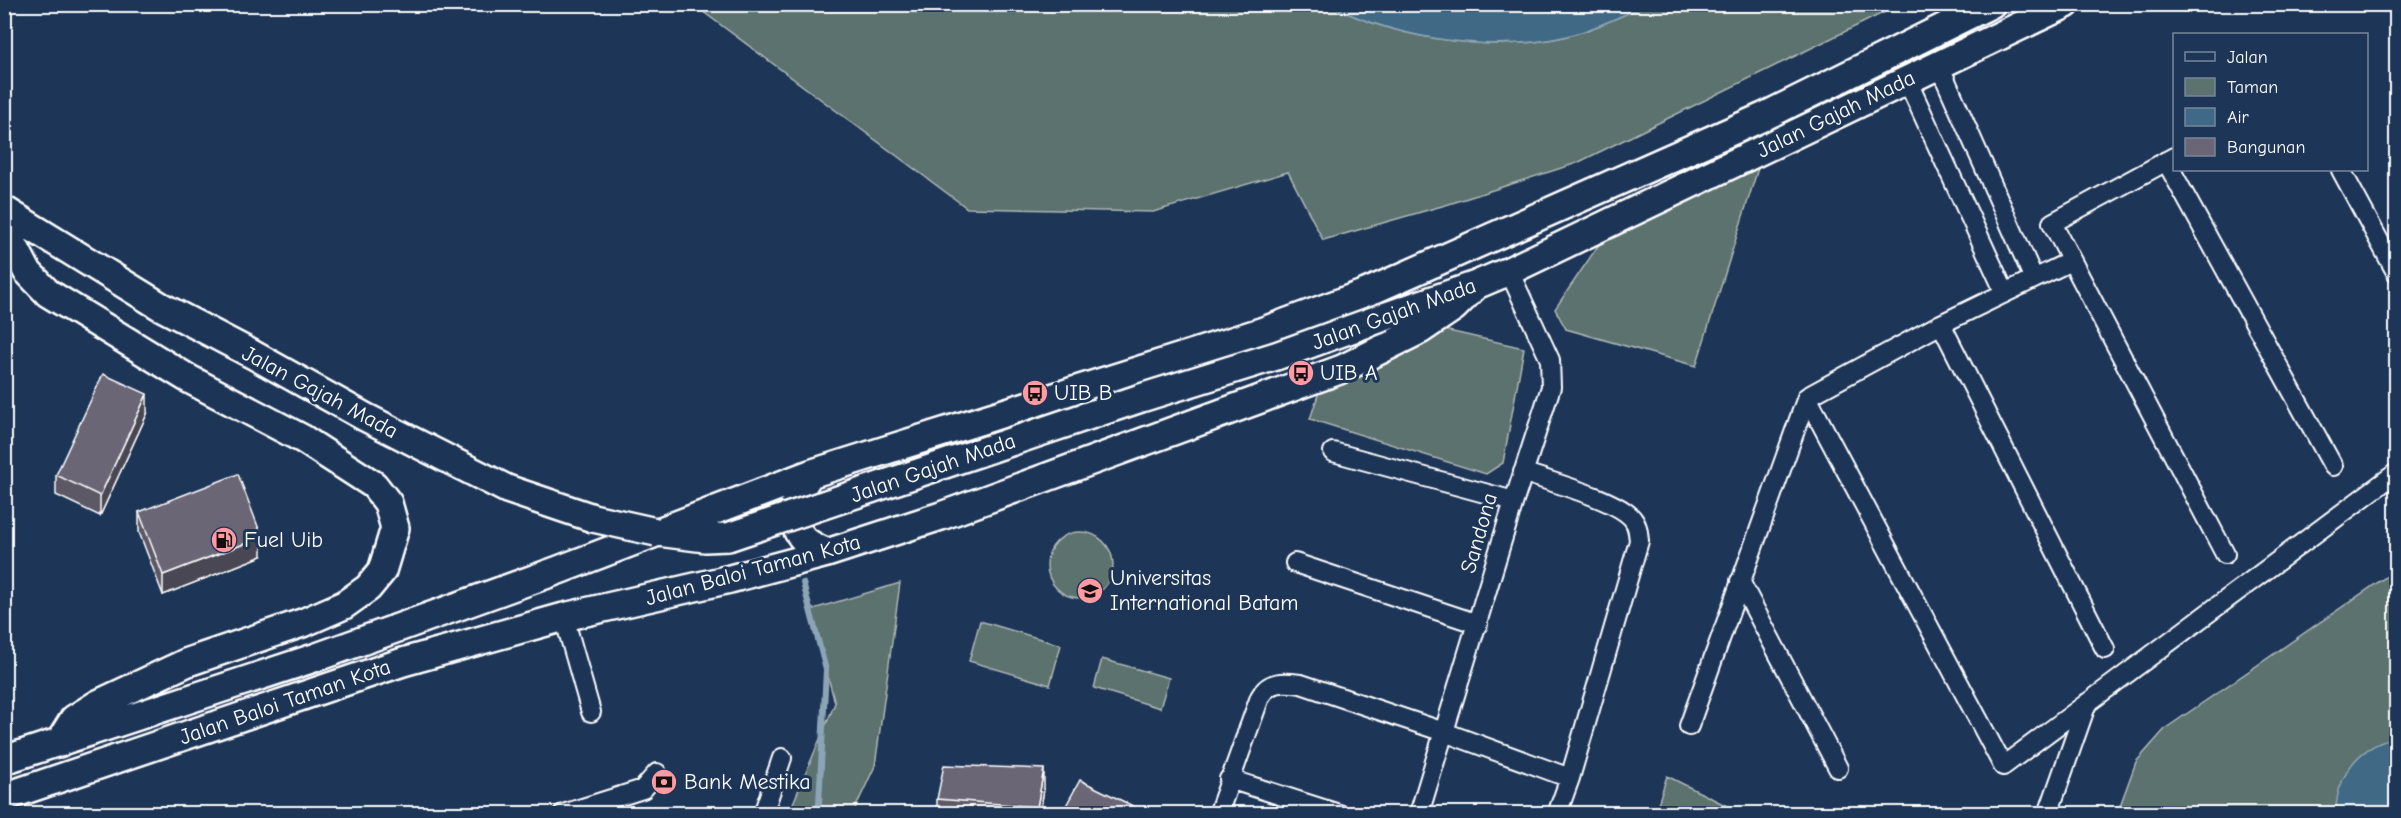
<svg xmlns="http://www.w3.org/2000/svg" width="2401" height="818" viewBox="0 0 2401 818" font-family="'Comic Neue',sans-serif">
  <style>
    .green { fill: #5c726e; stroke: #aeb8b6; stroke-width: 1.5 }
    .water { fill: #3f6986; stroke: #8ca5b6; stroke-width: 1.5 }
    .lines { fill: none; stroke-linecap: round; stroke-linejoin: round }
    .stream { stroke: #8ca5b6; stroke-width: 6 }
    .minor-casing { stroke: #fff; stroke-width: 22 }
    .highway-casing { stroke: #fff; stroke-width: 32 }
    .minor { stroke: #1d3557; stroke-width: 18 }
    .highway { stroke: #1d3557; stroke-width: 27 }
    .highway-bridge-casing { stroke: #fff; stroke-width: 32; stroke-linecap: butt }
    .highway-bridge { stroke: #1d3557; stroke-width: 27 }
    .wall { fill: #5b5865; stroke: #fff; stroke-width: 1.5 }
    .shaded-wall { fill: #4a4753; stroke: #fff; stroke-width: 1.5 }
    .building { fill: #6a6676; stroke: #fff; stroke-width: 1.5 }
    .labels { text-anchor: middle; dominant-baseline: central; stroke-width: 6; stroke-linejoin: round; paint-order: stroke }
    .street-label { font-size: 22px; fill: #fff; stroke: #1d3557 }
    .poi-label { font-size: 22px; fill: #fff; stroke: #1d3557; text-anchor: start }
  </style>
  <rect width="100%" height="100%" fill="#1d3557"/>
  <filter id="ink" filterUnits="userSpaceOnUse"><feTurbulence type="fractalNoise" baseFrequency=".0167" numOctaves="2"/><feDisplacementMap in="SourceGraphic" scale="12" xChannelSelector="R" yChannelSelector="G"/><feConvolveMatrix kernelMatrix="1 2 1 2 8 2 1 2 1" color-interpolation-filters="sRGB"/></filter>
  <g filter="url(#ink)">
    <path class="green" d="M694 5H1330C1399 40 1503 56 1578 33 1601 26 1623 15 1646 5H1899L1577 163 1449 204 1323 240 1288 172 1153 212 967 208Z
      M1760 162 1696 366 1566 329 1555 309 1604 237Z
      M1444 330 1524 348 1503 463 1486 474 1310 419 1321 386Z
      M1047 565a33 33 0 1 1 66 0a33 33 0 1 1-66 0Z
      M2396 570V813L2117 814 2136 762 2166 728Z
      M900 583 875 766 853 813H789L835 703 810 610Z
      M980 621 1061 645 1050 685 969 661Z
      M1102 659 1169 678 1160 708 1094 688Z
      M1667 776 1741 813H1655Z"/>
    <path class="water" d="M1330 5H1646C1623 15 1601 26 1578 33 1502 56 1399 40 1330 5Z
      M2396 738V813H2337C2335 805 2337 798 2339 790 2348 761 2367 744 2396 738Z"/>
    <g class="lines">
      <path class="stream" d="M803 583 826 670 819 804 815 814"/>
      <g class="minor-casing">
        <path id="minor" d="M1939 65 2034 279
          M1907 80 2005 293
          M2174 157 2052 223 2225 554
          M2166 161 2333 466
          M2341 170 2396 272
          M1941 324 2105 649
          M1807 397 2003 766 2396 473
          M1333 452 1514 501
          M1523 472C1549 482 1616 499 1632 518 1638 525 1638 532 1639 541L1570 778 1557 814
          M1295 563 1478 624
          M1740 581 1838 768
          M564 617 591 712
          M1689 726 1807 397 1941 324 2071 261
          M1229 779 1339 814
          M563 814 643 789 657 773
          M763 814 782 758
          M1218 814 1260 697C1269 680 1284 682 1301 684L1444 732 1570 778
          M1419 814 1514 501 1551 387 1550 360 1509 271
          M2048 814 2087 703"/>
      </g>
      <g class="highway-casing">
        <path id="highway" d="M4 210 160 306 250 353
          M4 216 12 242 27 271 48 293 189 379 303 439 374 485 388 503 395 528 382 571 368 588 344 605 305 622 188 662 98 704 74 719 59 743
          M1384 317 1476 285 1509 271 2066 4
          M810 474C797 492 785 517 802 537 807 544 819 549 827 553
          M658 532 705 538 728 537
          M4 760 317 657 556 571 810 474 1261 332 1366 293 1763 117 1991 4
          M4 797 403 662 564 617 730 579 827 553 941 516 1342 369 1420 330 1454 307 1476 285"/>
      </g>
      <use href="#minor" class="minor"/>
      <use href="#highway" class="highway"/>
      <g class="highway-bridge-casing">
        <path id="highway-bridge" d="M250 353 365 417 507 489 593 518 656 532
          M728 537 1141 398 1276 356 1384 317"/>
      </g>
      <use href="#highway-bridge" class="highway-bridge"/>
    </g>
    <path class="wall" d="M147 414 100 516 56 495V475Z
      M139 512 262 556 163 595 139 532Z
      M1044 789 1040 813H933L937 807V799Z"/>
    <path class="shaded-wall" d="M147 394V414L100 516V496Z
      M262 537V556L163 595V575Z
      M1044 769V789L1040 813H1037V807Z"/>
    <path class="building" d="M103 374 147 394 100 496 56 475Z
      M238 474 262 537 163 575 139 512Z
      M944 765 1044 769 1037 807 937 799Z
      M1080 780 1147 813H1062Z
      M936 807 950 813H933Z"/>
  </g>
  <defs>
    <g id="bus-disc" transform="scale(1.35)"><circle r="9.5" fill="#ff9aa2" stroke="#1d3557"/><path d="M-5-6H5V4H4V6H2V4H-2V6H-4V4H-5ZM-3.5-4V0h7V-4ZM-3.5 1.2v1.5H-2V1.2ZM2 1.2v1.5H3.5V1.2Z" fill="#111"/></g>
    <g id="fuel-disc" transform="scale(1.35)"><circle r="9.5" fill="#ff9aa2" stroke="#1d3557"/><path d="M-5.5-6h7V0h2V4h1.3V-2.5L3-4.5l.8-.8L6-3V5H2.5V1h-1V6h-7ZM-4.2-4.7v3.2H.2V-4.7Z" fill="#111"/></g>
    <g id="university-disc" transform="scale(1.35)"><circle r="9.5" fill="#ff9aa2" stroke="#1d3557"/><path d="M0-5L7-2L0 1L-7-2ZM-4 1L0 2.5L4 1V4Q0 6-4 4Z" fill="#111"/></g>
    <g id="bank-disc" transform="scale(1.35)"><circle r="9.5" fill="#ff9aa2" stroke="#1d3557"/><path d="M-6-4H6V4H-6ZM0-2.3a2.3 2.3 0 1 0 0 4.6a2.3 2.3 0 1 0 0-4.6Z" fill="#111"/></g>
  </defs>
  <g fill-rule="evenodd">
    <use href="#bus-disc" x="1301" y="373"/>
    <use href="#bus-disc" x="1035" y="393"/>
    <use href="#fuel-disc" x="224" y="540"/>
    <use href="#university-disc" x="1090" y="591"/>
    <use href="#bank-disc" x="664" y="782"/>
  </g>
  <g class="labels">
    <g class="street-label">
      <text transform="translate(1836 114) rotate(-26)">Jalan Gajah Mada</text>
      <text transform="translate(1394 314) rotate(-20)">Jalan Gajah Mada</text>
      <text transform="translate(320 392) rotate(28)">Jalan Gajah Mada</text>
      <text transform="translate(933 468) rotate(-19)">Jalan Gajah Mada</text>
      <text transform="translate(1479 533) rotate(-74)">Sandona</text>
      <text transform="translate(753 570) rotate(-15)">Jalan Baloi Taman Kota</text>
      <text transform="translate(285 702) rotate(-19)">Jalan Baloi Taman Kota</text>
    </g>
    <g class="poi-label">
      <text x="1320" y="373">UIB A</text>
      <text x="1054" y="393">UIB B</text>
      <text x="244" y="540">Fuel Uib</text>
      <text x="1110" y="578">Universitas<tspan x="1110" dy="25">International Batam</tspan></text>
      <text x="684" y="782">Bank Mestika</text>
    </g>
  </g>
  <rect width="2401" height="818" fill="none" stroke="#1d3557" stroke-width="24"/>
  <rect x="12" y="12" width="2377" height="794" fill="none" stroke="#fff" stroke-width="2" filter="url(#ink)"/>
  <rect x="2173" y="33" width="195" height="138" fill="#1d3557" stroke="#77869a" stroke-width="1.5"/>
  <rect x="2185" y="52" width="30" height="9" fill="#1d3557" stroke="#77869a" stroke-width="1.5"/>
  <text x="2227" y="63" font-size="18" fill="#ffffff">Jalan</text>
  <rect x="2185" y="78" width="30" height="18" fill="#5c726e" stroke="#77869a" stroke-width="1.5"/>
  <text x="2227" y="93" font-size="18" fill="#ffffff">Taman</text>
  <rect x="2185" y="108" width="30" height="18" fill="#3f6986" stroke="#77869a" stroke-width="1.5"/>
  <text x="2227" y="123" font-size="18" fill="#ffffff">Air</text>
  <rect x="2185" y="138" width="30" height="18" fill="#6a6676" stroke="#77869a" stroke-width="1.5"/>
  <text x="2227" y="153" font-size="18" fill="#ffffff">Bangunan</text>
</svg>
